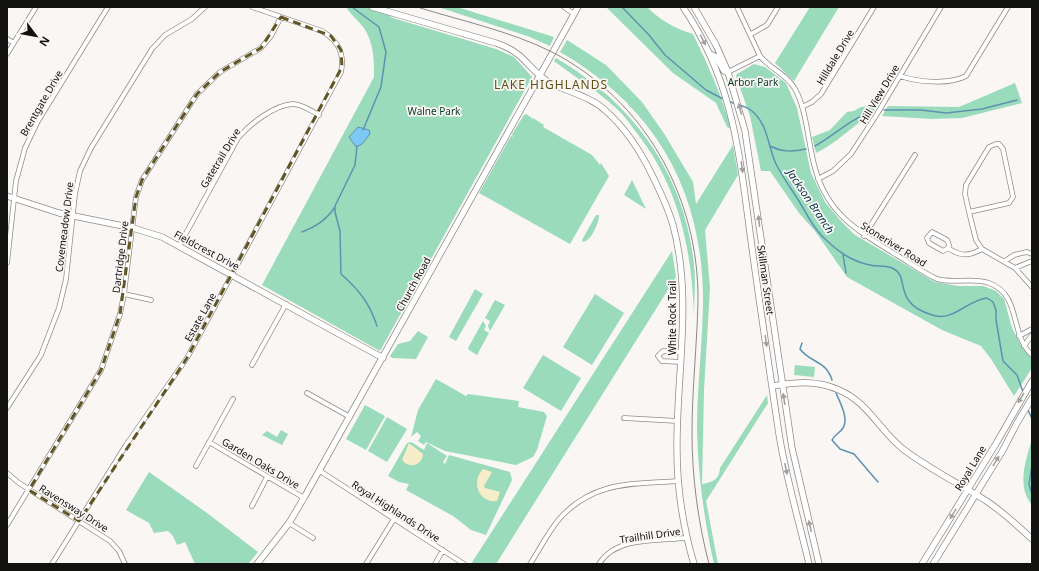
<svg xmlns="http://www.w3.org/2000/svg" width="1039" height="571" viewBox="0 0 1039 571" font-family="'Noto Sans',sans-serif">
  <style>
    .green { fill: #99dbbb }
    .sand { fill: #f7edc8 }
    .water { fill: #7dc9f5; stroke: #5d92b0 }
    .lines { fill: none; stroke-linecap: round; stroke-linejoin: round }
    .stream { stroke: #5d92b0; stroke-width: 1.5 }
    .street-casing { stroke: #8f8c8a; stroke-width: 5.5 }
    .secondary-casing { stroke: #8f8c8a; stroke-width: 7 }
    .street { stroke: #fff; stroke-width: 4 }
    .secondary { stroke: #fff; stroke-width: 5.5 }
    .tram { stroke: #8b8988; stroke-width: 1 }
    .oneway { fill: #a0a09f }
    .marked { fill: none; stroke: #625724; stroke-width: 3; stroke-dasharray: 8 5; stroke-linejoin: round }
    .labels { text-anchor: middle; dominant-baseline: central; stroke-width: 3.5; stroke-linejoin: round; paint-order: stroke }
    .street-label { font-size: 10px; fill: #111110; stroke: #f9f6f4 }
    .park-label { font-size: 10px; fill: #053724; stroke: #f9f6f4 }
    .water-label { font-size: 11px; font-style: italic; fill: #043349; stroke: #f9f6f4 }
    .quarter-label { font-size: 12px; letter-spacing: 1px; fill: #5e5114; stroke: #f9f6f4 }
  </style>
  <rect width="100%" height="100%" fill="#f9f6f4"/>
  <path class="green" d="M346 7H378L393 18 496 49 514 57 532 77 380 351 262 285 374 77C374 59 374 44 364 28 359 21 351 15 346 7Z
    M438 7H457L554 37 550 46 530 37Z
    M606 7H647C661 21 674 28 693 34 708 65 722 96 731 129L727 127 716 103 673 73Z
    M810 7H839L794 81 775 63Z
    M567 40 606 65 642 102 665 135 693 182 696 204 733 145 738 175 705 230 710 288 704 390 702 484C713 482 719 480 720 468L767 395 768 403 706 501 718 564H714C704 519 698 475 697 430 697 385 703 341 703 297 702 189 654 106 560 52Z
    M556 58C633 103 685 174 694 265 696 282 694 299 694 317 692 250 679 186 636 132 630 124 624 115 617 109 598 91 575 77 554 61Z
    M754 64 765 67 786 83 797 108 811 173 825 202 840 220 855 235 935 282 958 286H983L996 291 1004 299 1012 328 1023 349 1032 358V368L1014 396 991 359 981 346 942 330 847 277 815 231 799 213 770 171H761L750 116 736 76 737 74Z
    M1015 83 1022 103 962 118 932 119 882 116 888 106 959 107Z
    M869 106 875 109C867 120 865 118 856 125 842 136 832 145 816 153L812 137 830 130 847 112 854 111 861 107Z
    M526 114 532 118 531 120 533 118 544 125 543 127 592 155 600 165 601 163 609 176 570 244 479 193 511 136 513 137 512 134 524 115Z
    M632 180 646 209 624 195Z
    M596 215H599C599 223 591 241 583 242L582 240Z
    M672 251 676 277 496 564H471Z
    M475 289 483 294 456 341 449 337Z
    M595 294 624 313 592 365 563 347Z
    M495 300 505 305 490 331 488 326 490 321 485 318Z
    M483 321 486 326 484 330 489 333 477 355 469 350 468 348Z
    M418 331 428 337 416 359 392 358 390 356 398 344 410 341Z
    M543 355 581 378 561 411 523 388Z
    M795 365 815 367 814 377 794 375Z
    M436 379 466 396 468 394 519 401 518 407 544 412 547 416 537 450 533 457 516 465 445 451 426 442 424 445 418 441 421 436 417 432 411 437 418 410Z
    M365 405 385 416 366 450 346 439Z
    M387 417 407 429 387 462 368 451Z
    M281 430 288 434 282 445 262 435 267 431 277 437Z
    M1032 439V505C1016 486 1026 460 1032 439Z
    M411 442 424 450 427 443 447 456 443 462 445 464 449 455 510 472 512 480 486 535 471 530 453 516 406 490 409 484 399 482 388 476 407 443Z
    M149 472 207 513 258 552 248 564H195L185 542 177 545 173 536 168 531 154 533 149 523 126 510Z"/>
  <path class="sand" d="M409 443 423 454C422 466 409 469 402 460Z
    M483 469 492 472 484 486 485 488 500 492 497 501C478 503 471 481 483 469Z"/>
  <path class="water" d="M358 127 369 130 370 134 362 144 356 147 349 137Z"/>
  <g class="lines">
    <path class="stream" d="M352 7 379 27 386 52 381 87 363 130
      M622 7 649 35 665 55 706 90 725 100
      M728 101 736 104
      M740 105C744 107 750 108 753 112 768 125 768 147 776 164 782 176 790 187 797 198 805 210 811 225 822 236 836 250 850 261 870 265 878 267 887 265 894 269 910 277 892 303 932 315 954 322 965 301 987 298L993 302 996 310V320L1003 361 1017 375 1023 392
      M884 110H921L946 113 982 109 1017 100
      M357 146 355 165 335 206V212L340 231 341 274C359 290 369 302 377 326
      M770 146C782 152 792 152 806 149
      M815 146C835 135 852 117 873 112
      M302 232C317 226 326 220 335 207
      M843 255 846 273
      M802 343 800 349C810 363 826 360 832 380
      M836 393C840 402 849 419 843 428 840 433 835 434 832 440L840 449 854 454 878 482
      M1028 410 1032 419
      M1032 465 1029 484 1032 494"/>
    <g class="street-casing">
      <path id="street" d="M564 7 574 14
        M737 7 760 56C770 69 787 74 795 89 807 110 808 144 815 168 827 214 858 231 895 254 909 262 922 272 937 279 954 284 972 277 989 283 1022 295 1009 334 1032 355
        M751 34 767 25 778 7
        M7 39 14 43
        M7 54 36 7
        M728 72 760 56
        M900 76C917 82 949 85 966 76L1008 7
        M802 107 812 102 821 94 874 7
        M996 144H999L1003 149 1013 197 1009 203 969 212 965 194 966 185 989 147Z
        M818 179 833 171 851 154 877 114 941 7
        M969 212 976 240 982 249 1015 268 1032 287
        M932 232 947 240 949 245 948 248 943 251 929 243 927 238Z
        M864 236 915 155
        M179 246 238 138C250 124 274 105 293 104 302 104 311 111 319 115
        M948 248C961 257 969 256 982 249
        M1005 261 1014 255 1027 252 1032 254
        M7 263 16 181 25 148 38 121 108 7
        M1015 268 1032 261
        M124 294 151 300
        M1019 336 1032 329
        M1024 346 1032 335
        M681 362 662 361 658 356 663 351 681 352
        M252 365 286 304
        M307 393 350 417
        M7 408 41 355 59 308 66 279 75 194 80 171 91 148 152 49 165 35 192 19 205 7
        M624 418 678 421
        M209 442 304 498
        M196 466 233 399
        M320 471 464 564
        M7 473 19 483 110 541 119 551 125 564
        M252 506 267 477
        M289 523 313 538
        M7 525 101 370 120 314 124 294 136 197 142 180 197 94 220 72 261 48 271 36 281 17
        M52 564 126 445 187 358 341 72C345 53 338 41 322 31L252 7
        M366 564 394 519
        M435 564 443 550
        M530 564C540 549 548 532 560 518 594 481 632 484 678 481
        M599 564C616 536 658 541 686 538"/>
    </g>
    <g class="secondary-casing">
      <path id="secondary" d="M372 7 496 43C505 46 513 50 520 56 529 64 536 74 547 81 566 92 589 95 606 111 625 128 641 152 652 175 660 191 668 208 673 225 693 299 676 375 677 450 677 489 683 527 694 564
        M683 7C732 79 739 150 750 233 759 300 769 367 779 434 786 478 799 521 809 564
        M694 7 716 45 728 72 745 131 792 448 819 564
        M710 54 716 57 724 71 728 72
        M7 196 59 213 133 228 162 237 383 358
        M773 386C796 382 817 380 839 390 868 402 879 430 903 449 929 469 960 484 988 502 1004 513 1018 526 1032 539
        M257 564 289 523 305 496 578 7
        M922 564 997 442 1032 381
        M933 564 1003 450 1017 423 1032 398"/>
    </g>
    <use href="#street" class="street"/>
    <use href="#secondary" class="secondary"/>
    <path class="tram" d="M417 7C462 21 510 31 552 52 645 100 699 198 698 301 697 345 692 389 692 433 692 477 698 522 709 564"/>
  </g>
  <defs><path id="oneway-solid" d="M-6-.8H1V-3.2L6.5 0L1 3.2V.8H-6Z"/></defs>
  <g class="oneway">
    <use href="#oneway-solid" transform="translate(703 40) rotate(62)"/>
    <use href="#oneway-solid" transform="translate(740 109) rotate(-105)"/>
    <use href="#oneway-solid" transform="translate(742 167) rotate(82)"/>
    <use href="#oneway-solid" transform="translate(759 221) rotate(-96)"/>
    <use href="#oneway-solid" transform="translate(766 341) rotate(82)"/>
    <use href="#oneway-solid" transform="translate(1021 398) rotate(121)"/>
    <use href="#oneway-solid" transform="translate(784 399) rotate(-99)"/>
    <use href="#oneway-solid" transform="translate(996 461) rotate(-59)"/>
    <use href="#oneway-solid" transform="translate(786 469) rotate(78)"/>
    <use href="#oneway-solid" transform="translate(953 514) rotate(122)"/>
    <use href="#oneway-solid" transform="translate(810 526) rotate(-103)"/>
  </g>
  <path class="marked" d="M281 17 331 36 341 50 342 67 187 358 79 521 29 490 101 370 120 314 136 197 142 180 197 94 220 72 261 48Z"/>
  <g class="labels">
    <g class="street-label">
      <text transform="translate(835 57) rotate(-59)">Hilldale Drive</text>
      <text transform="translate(879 94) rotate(-59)">Hill View Drive</text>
      <text transform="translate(41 103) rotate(-60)">Brentgate Drive</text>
      <text transform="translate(220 158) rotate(-59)">Gatetrail Drive</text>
      <text transform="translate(64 227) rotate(-83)">Covemeadow Drive</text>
      <text transform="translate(894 244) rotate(32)">Stoneriver Road</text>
      <text transform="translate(207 250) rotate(28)">Fieldcrest Drive</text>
      <text transform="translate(120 257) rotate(-83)">Dartridge Drive</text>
      <text transform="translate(766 280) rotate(82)">Skillman Street</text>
      <text transform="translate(413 284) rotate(-61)">Church Road</text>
      <text transform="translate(200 317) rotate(-61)">Estate Lane</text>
      <text transform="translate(672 318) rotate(-90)">White Rock Trail</text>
      <text transform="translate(261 463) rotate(31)">Garden Oaks Drive</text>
      <text transform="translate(970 468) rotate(-59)">Royal Lane</text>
      <text transform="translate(74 508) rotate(32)">Ravensway Drive</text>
      <text transform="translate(396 511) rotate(33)">Royal Highlands Drive</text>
      <text transform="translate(650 535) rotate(-8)">Trailhill Drive</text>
    </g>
    <g class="park-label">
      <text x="753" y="82">Arbor Park</text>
      <text x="434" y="111">Walne Park</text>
    </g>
    <g class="water-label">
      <text transform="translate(811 201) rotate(56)">Jackson Branch</text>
    </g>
    <g class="quarter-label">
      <text x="551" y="84">LAKE HIGHLANDS</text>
    </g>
  </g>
  <rect width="1039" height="571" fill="none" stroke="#111110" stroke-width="16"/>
  <g transform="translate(36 36) rotate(122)" stroke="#f9f6f4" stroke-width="3" paint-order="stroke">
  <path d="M0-3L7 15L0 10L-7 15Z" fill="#111110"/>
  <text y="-6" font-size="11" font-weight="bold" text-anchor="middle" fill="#111110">N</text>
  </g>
</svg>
